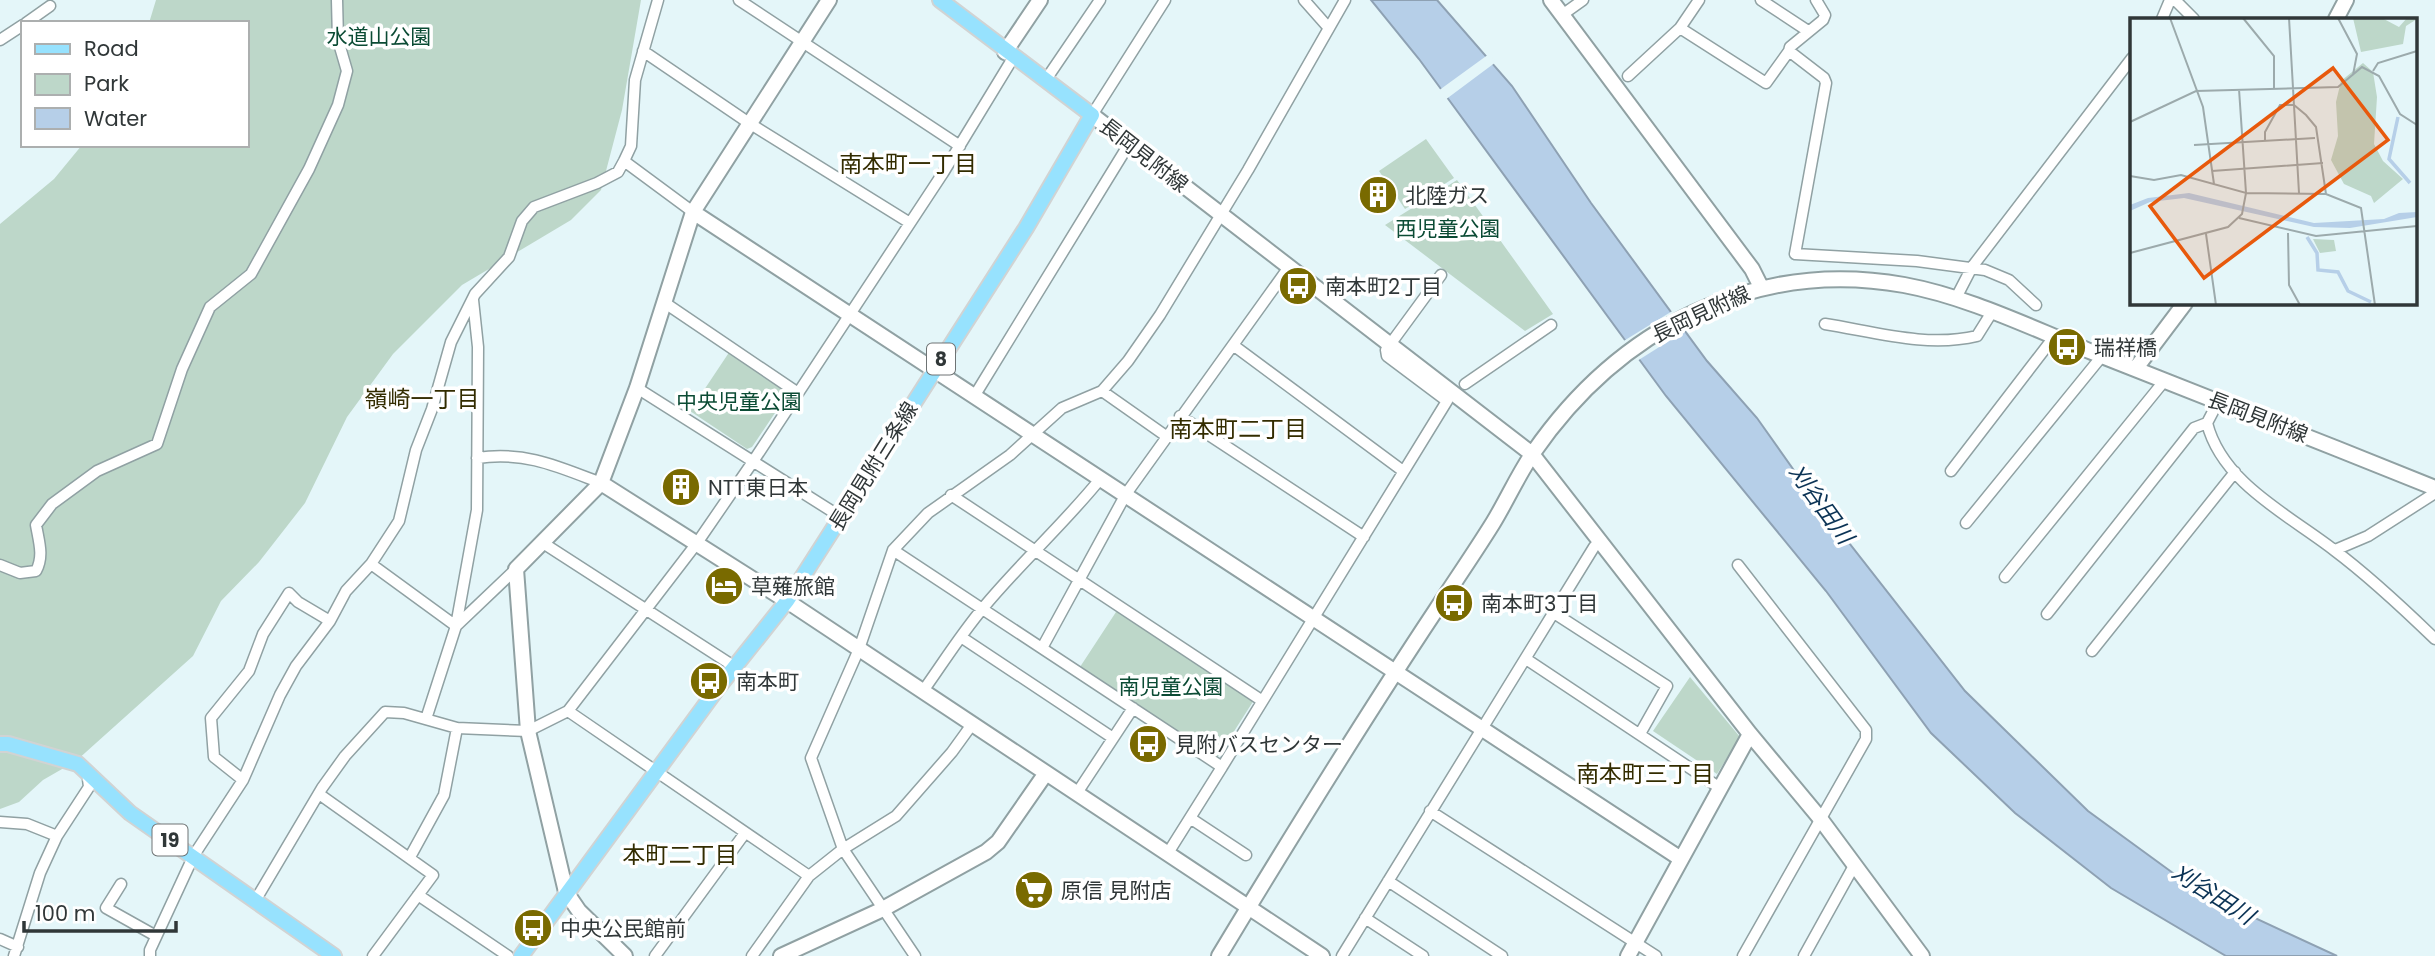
<svg xmlns="http://www.w3.org/2000/svg" width="2435" height="956" viewBox="0 0 2435 956" font-family="Poppins,'Noto Sans JP',sans-serif">
  <style>
    .green { fill: #bdd7c9 }
    .water { fill: #b6cfe8; stroke: #8ea1b3; stroke-width: 2 }
    .pier { fill: #e4f6f9 }
    .lines { fill: none; stroke-linecap: round; stroke-linejoin: round }
    .street-casing { stroke: #90a1a3; stroke-width: 13 }
    .secondary-casing { stroke: #90a1a3; stroke-width: 18 }
    .primary-casing { stroke: #d1d3d3; stroke-width: 18 }
    .street { stroke: #fff; stroke-width: 10 }
    .secondary { stroke: #fff; stroke-width: 14 }
    .primary { stroke: #97e2fe; stroke-width: 14 }
    .labels { text-anchor: middle; dominant-baseline: central; stroke-width: 7; stroke-linejoin: round; paint-order: stroke }
    .shield { fill: #fff; stroke: #6e7374; stroke-width: 2 }
    .shield-label { font-size: 19px; font-weight: bold; fill: #303738 }
    .park-label { font-size: 21px; fill: #0b4b34; stroke: #fff }
    .street-label { font-size: 21px; fill: #303738; stroke: #fff }
    .poi-label { font-size: 21px; fill: #303738; stroke: #fff; text-anchor: start }
    .neighbourhood-label { font-size: 23px; fill: #332c00; stroke: #fff }
    .water-label { font-size: 23px; font-style: italic; fill: #0b3355; stroke: #fff }
    .inset-river { fill: none; stroke: #b6cfe8; stroke-width: 3.5 }
    .inset-road { fill: none; stroke: #9caaac; stroke-width: 2 }
    .view { fill: #e8590c; fill-opacity: 0.15; stroke: #e8590c; stroke-width: 3.5 }
    .inset-edge { fill: none; stroke: #303738; stroke-width: 3.5 }
  </style>
  <rect width="100%" height="100%" fill="#e4f6f9"/>
  <path class="green" d="M156 0H641L622 110 601 190 571 220 462 285 393 354 347 417 305 503 259 562 221 601 193 656 76 761 43 780 19 802 0 809V224L54 179 82 145H247V23H149Z
    M1426 139 1454 178 1405 209 1379 171Z
    M1457 180 1553 314 1525 331 1385 225Z
    M730 351 786 389 787 395 752 447 747 449 690 411Z
    M1116 612H1123L1254 700 1217 758 1080 667Z
    M1690 677 1740 737 1717 774 1653 731Z"/>
  <path class="water" d="M1371 0H1437L1512 86 1591 203 1707 361 1757 418 1810 493 1965 691 2088 811 2199 892 2337 956H2226L2111 888 2015 813 1931 733 1826 591 1666 396 1419 59Z"/>
  <path class="pier" d="M1489 54 1496 62 1445 100 1438 91Z
    M1674 310 1688 329 1637 361 1622 342Z"/>
  <g class="lines">
    <g class="street-casing">
      <path id="street" d="M739 0 960 146
        M1304 0 1327 26
        M1761 0 1808 31
        M1816 0 1825 15 1823 20 1790 47 1789 51 1824 78 1826 83 1795 254 1917 261 1985 270 2009 280 2036 305
        M2175 0 2194 19
        M1562 15 1583 0
        M2162 19 2170 0
        M26 23 50 6
        M1680 28 1766 83 1789 51
        M0 40 23 25
        M643 51 749 123 910 223
        M1628 76 1680 28 1699 0
        M1045 81 1100 0
        M1092 115 1165 0
        M624 161 693 212
        M1956 298 1972 267 2132 58
        M665 303 798 393
        M1825 324C1875 332 1927 348 1977 336L1992 312
        M1233 345 1403 471
        M1465 384 1551 325
        M637 388 841 517
        M1102 391 1166 436
        M975 395 1129 144
        M2218 402 2207 423C2222 483 2289 515 2334 550 2370 577 2403 608 2435 639
        M1180 416 1364 537
        M477 458C525 451 557 466 601 483
        M1951 471 2054 337
        M951 495 1261 700
        M1966 523 2102 356
        M543 543 735 667
        M893 550 1222 767 1168 853
        M2335 550 2368 536 2435 493
        M371 564 456 626 477 510 478 347 473 300
        M0 565 20 573 36 571C44 556 39 542 36 525L52 504 97 471 157 444 182 369 210 307 251 274 309 169 338 105 347 71 338 40 337 0
        M1738 565 1866 730V739L1743 956
        M2005 577 2165 380
        M1554 613 1667 686 1641 732
        M2047 614 2194 428 2207 423
        M961 637 1113 738
        M1042 648 1126 494 1289 267
        M2092 651 2235 472
        M1526 659 1720 788
        M923 691C943 663 961 634 983 608 1020 563 1064 524 1101 478
        M568 711 809 876
        M426 719 456 626 516 569
        M1222 767 1447 401 1387 356 1386 350 1441 275
        M243 780 214 757 211 718 249 671 263 634 289 593 298 602 330 621
        M1077 793 1133 708
        M319 794 433 875 373 956
        M1430 811 1656 956
        M1190 818 1246 855
        M0 822 27 824 57 836
        M410 857 444 795 457 728
        M1388 881 1502 956
        M121 884 106 908 156 936
        M418 895 508 956
        M255 901 322 788 345 756 385 712 404 713 457 728 528 731 568 711 697 543 752 463 943 173 1013 58
        M1365 918 1423 956
        M0 939 18 947
        M14 956 40 873 57 836 89 787 87 771
        M150 956V950L194 855 243 780 280 695 296 666 330 621 346 591 371 564 399 521 416 450 432 409 451 342 475 294 509 257 522 221 534 207 597 183 618 172 624 161 631 146 635 80 658 0
        M655 956 745 833
        M752 956 809 876 843 849 896 816 952 752 973 723
        M915 956 843 849 811 758 859 649 893 550 928 513 1010 455 1062 408 1102 391 1128 361 1160 315 1248 170 1345 0
        M1342 956 1594 547 1601 540
        M1804 956 1855 864"/>
    </g>
    <g class="secondary-casing">
      <path id="secondary" d="M1551 0 1752 269 1761 287
        M2336 19 2346 0
        M1005 52 1040 0
        M1092 115 1532 454 1750 734 1819 817 1922 956
        M693 212 1681 859
        M2136 368 2185 303
        M601 483 787 601 1322 956
        M625 956 579 911 566 892 528 731 516 569 601 483 637 388 693 212 829 0
        M781 956 881 910 986 852 998 842 1046 773
        M1219 956C1289 840 1361 723 1436 610 1455 581 1475 552 1493 523 1507 500 1518 475 1533 453 1618 330 1753 258 1904 285 1969 297 2031 328 2092 352 2207 397 2321 442 2435 488
        M1628 956 1750 734"/>
    </g>
    <g class="primary-casing">
      <path id="primary" d="M0 744H8L78 764 130 813 334 956
        M521 956 717 689 787 601 1026 228 1092 115 940 0"/>
    </g>
    <use href="#street" class="street"/>
    <use href="#secondary" class="secondary"/>
    <use href="#primary" class="primary"/>
  </g>
  <defs>
    <g id="building-disc" transform="scale(2.0125)"><circle r="9.5" fill="#796a00" stroke="#fff"/><path d="M-4-6H4V6H1V3H-1V6H-4ZM-2.5-4.3h1.7v1.8h-1.7ZM.8-4.3h1.7v1.8H.8ZM-2.5-1h1.7V.8h-1.7ZM.8-1h1.7V.8H.8Z" fill="#fff"/></g>
    <g id="bus-disc" transform="scale(2.0125)"><circle r="9.5" fill="#796a00" stroke="#fff"/><path d="M-5-6H5V4H4V6H2V4H-2V6H-4V4H-5ZM-3.5-4V0h7V-4ZM-3.5 1.2v1.5H-2V1.2ZM2 1.2v1.5H3.5V1.2Z" fill="#fff"/></g>
    <g id="hotel-disc" transform="scale(2.0125)"><circle r="9.5" fill="#796a00" stroke="#fff"/><path d="M-6-4.5h1.5V1H6V5H4.5V3h-9V5H-6ZM-4 0a1.8 1.8 0 1 1 3.6 0ZM.5 0V-2.5h3Q6-2.5 6 0Z" fill="#fff"/></g>
    <g id="supermarket-disc" transform="scale(2.0125)"><circle r="9.5" fill="#796a00" stroke="#fff"/><path d="M-6-5.5h2.5l.6 2H6L4.5 2H-2.5L-4.4-4H-6ZM-1.5 3.2a1.3 1.3 0 1 0 .1 0ZM3 3.2a1.3 1.3 0 1 0 .1 0Z" fill="#fff"/></g>
  </defs>
  <g fill-rule="evenodd">
    <use href="#building-disc" x="1378" y="195"/>
    <use href="#bus-disc" x="1298" y="286"/>
    <use href="#bus-disc" x="2067" y="347"/>
    <use href="#building-disc" x="681" y="487"/>
    <use href="#hotel-disc" x="724" y="586"/>
    <use href="#bus-disc" x="1454" y="603"/>
    <use href="#bus-disc" x="709" y="681"/>
    <use href="#bus-disc" x="1148" y="744"/>
    <use href="#supermarket-disc" x="1034" y="890"/>
    <use href="#bus-disc" x="533" y="928"/>
  </g>
  <g class="labels">
    <g class="shield">
      <rect x="927" y="343.5" width="28" height="31" rx="5"/>
      <rect x="152.5" y="824.5" width="35" height="31" rx="5"/>
    </g>
    <g class="shield-label">
      <text x="941" y="359">8</text>
      <text x="170" y="840">19</text>
    </g>
    <g class="park-label">
      <text x="379" y="36">水道山公園</text>
      <text x="1448" y="228">西児童公園</text>
      <text x="739" y="401">中央児童公園</text>
      <text x="1171" y="686">南児童公園</text>
    </g>
    <g class="street-label">
      <text transform="translate(1144 155) rotate(38)">長岡見附線</text>
      <text transform="translate(1701 314) rotate(-25)">長岡見附線</text>
      <text transform="translate(2258 417) rotate(21)">長岡見附線</text>
      <text transform="translate(873 466) rotate(-58)">長岡見附三条線</text>
    </g>
    <g class="poi-label">
      <text x="1405" y="195">北陸ガス</text>
      <text x="1325" y="286">南本町2丁目</text>
      <text x="2094" y="347">瑞祥橋</text>
      <text x="708" y="487">NTT東日本</text>
      <text x="751" y="586">草薙旅館</text>
      <text x="1481" y="603">南本町3丁目</text>
      <text x="736" y="681">南本町</text>
      <text x="1175" y="744">見附バスセンター</text>
      <text x="1061" y="890">原信 見附店</text>
      <text x="560" y="928">中央公民館前</text>
    </g>
    <g class="neighbourhood-label">
      <text x="908" y="164">南本町一丁目</text>
      <text x="422" y="399">嶺崎一丁目</text>
      <text x="1238" y="429">南本町二丁目</text>
      <text x="1645" y="774">南本町三丁目</text>
      <text x="680" y="855">本町二丁目</text>
    </g>
    <g class="water-label">
      <text transform="translate(1821 504) rotate(54)">刈谷田川</text>
      <text transform="translate(2213 894) rotate(32)">刈谷田川</text>
    </g>
  </g>
  <g transform="translate(2130 18)">
    <rect width="287" height="287" fill="#e4f6f9"/>
    <path d="M223 0H252L269 9 277 0 287 1 276 8 273 26 231 34ZM233 45 243 54 247 79 244 126 253 143 273 161 244 185 241 178 214 166 201 142 208 118 206 84 211 63ZM183 221 204 222 206 233 190 235Z" fill="#bdd7c9"/>
    <path d="M59 175 184 205 254 201 269 195 287 194V199L220 210 184 209 54 180 20 184 0 193V187L18 180Z" fill="#b6cfe8"/>
    <path class="inset-river" d="M268 99 259 141 280 165M177 219 187 235 188 252 208 254 218 273 241 284"/>
    <path class="inset-road" d="M40 0 73 89 84 166M113 0 144 38V70M159 0 169 175M208 0 227 36 223 57M243 53 248 45 287 33M0 104 66 73 208 69 232 49 249 58 270 96 287 107M135 123V114L150 87H164L176 97 186 109 196 176M64 127 185 120M82 153 193 145M0 158 24 162 51 157 116 175 109 71M109 200 186 218 287 208M158 215 159 267 170 287M76 216 86 287M0 235 98 209 112 196 116 175 196 176 231 190 245 287"/>
    <path class="view" d="M203 50 258 122 74 260 20 188Z"/>
    <rect width="287" height="287" class="inset-edge"/>
  </g>
  <rect x="21" y="21" width="228" height="126" fill="#ffffff" stroke="#acafaf" stroke-width="2"/>
  <rect x="35" y="44" width="35" height="10" fill="#97e2fe" stroke="#acafaf" stroke-width="2"/>
  <text x="84" y="56" font-size="21" fill="#303738">Road</text>
  <rect x="35" y="74" width="35" height="21" fill="#bdd7c9" stroke="#acafaf" stroke-width="2"/>
  <text x="84" y="91" font-size="21" fill="#303738">Park</text>
  <rect x="35" y="108" width="35" height="21" fill="#b6cfe8" stroke="#acafaf" stroke-width="2"/>
  <text x="84" y="126" font-size="21" fill="#303738">Water</text>
  <path d="M24 921v10h152v-10" fill="none" stroke="#303738" stroke-width="3.5"/>
  <text x="35" y="921" font-size="21" fill="#303738" stroke="#ffffff" stroke-width="5" paint-order="stroke">100 m</text>
</svg>
